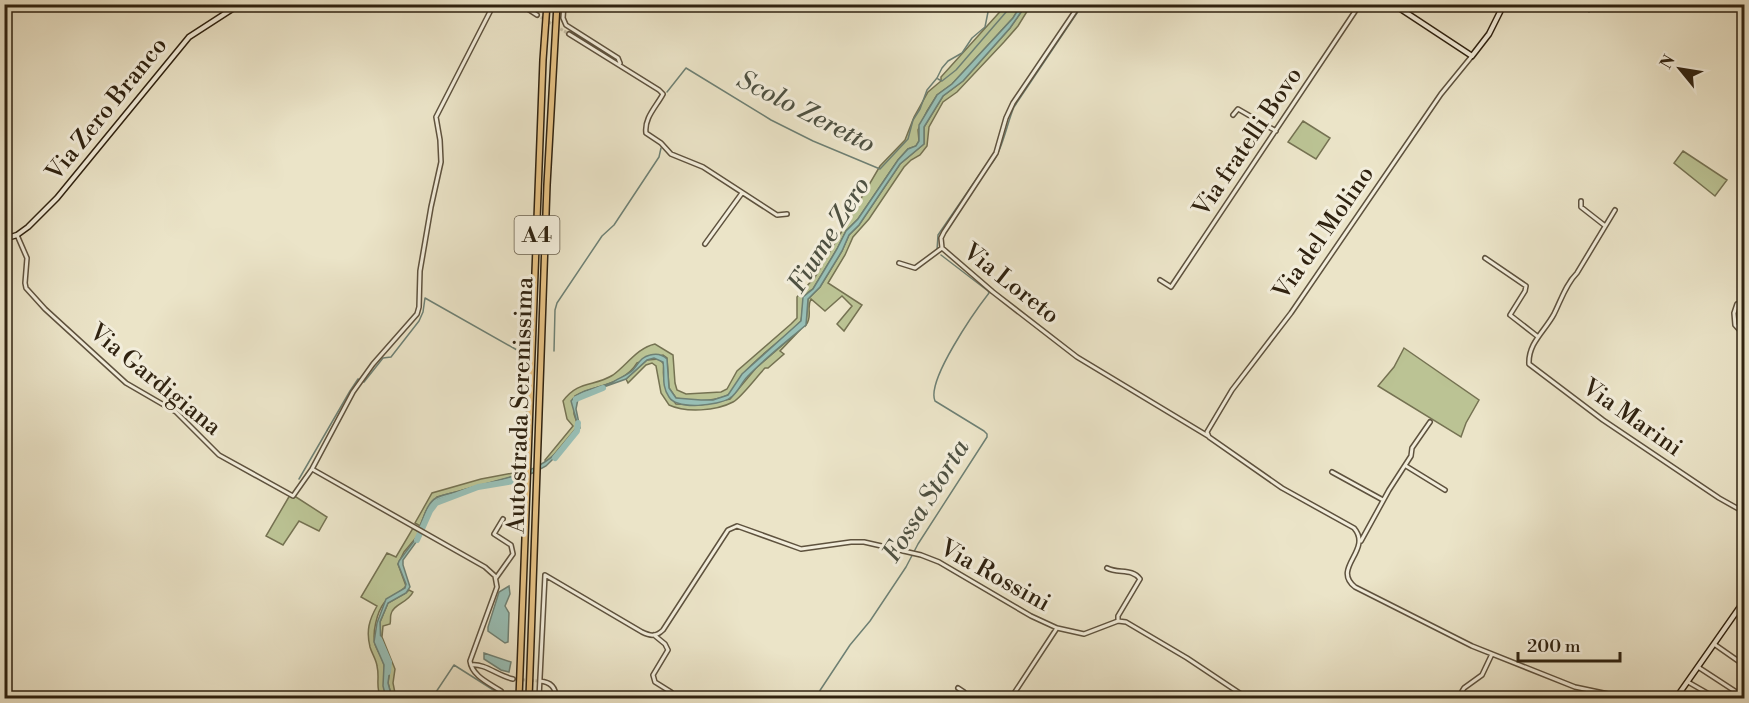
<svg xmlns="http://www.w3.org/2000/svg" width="1749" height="703" viewBox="0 0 1749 703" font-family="'Libre Bodoni',serif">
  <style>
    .green { fill: #bbc394; stroke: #757252; stroke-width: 1.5 }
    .water { fill: #98bfb6; stroke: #6e8074; stroke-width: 1.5 }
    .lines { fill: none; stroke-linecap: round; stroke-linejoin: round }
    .stream { stroke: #6e8074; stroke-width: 1.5 }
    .river { stroke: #98bfb6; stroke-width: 6 }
    .street-tunnel { stroke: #c5bda3; stroke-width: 3; stroke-dasharray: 3 1.5; stroke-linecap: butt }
    .street-casing { stroke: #5e523e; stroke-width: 6 }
    .secondary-casing { stroke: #2f2210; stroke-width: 7 }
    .highway-casing { stroke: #2f2210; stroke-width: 8 }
    .street { stroke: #f2eddb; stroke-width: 3 }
    .secondary { stroke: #f2eddb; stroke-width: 4 }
    .highway { stroke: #e6c284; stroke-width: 5 }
    .labels { text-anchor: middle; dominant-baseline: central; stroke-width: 6; stroke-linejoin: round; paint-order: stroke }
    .shield { fill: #f2eddb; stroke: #6a5f4d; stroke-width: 1.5 }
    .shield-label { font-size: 22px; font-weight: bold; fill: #2f2210 }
    .street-label { font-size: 24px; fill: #2f2210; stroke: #f2eddb }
    .water-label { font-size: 26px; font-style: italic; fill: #4e5142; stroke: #f2eddb }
  </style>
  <rect width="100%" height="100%" fill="#ebe4c8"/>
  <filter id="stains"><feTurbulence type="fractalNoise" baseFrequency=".00333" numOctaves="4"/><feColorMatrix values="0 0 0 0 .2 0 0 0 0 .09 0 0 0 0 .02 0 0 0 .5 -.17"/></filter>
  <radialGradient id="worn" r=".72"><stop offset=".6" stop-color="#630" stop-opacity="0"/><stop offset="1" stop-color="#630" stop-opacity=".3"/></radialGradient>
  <path class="green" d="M1006 5H1021L1013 18 952 84 937 95 927 111 918 130 919 141 916 146 908 149 898 160 858 219 846 231 837 249 813 289C800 296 804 308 801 321 783 340 760 354 743 374 737 381 735 392 726 396 711 402 691 402 676 398L669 388 667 358 663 355 637 363C624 385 595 385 575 396L574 414 578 426 547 463 545 460 573 426 567 419 563 401C578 380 594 387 613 375 627 365 637 348 655 344L673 355 675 383 677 390 686 394 721 392 727 389 737 371 791 324 797 318V297L815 277 880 166 905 140 914 117 928 92 941 81V77Z
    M1026 5H1031L1018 26 1004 42 957 92 943 102 929 127 927 146 920 155 911 160 904 167 869 219 853 237 845 255 828 283 862 305 844 331 837 324 852 306 842 296 825 311 811 299C806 308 813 316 806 325L808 299 820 287 842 251 849 235 859 225 900 164 924 144V127L943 96 963 81 1010 28Z
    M1303 121 1330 138 1316 159 1288 142Z
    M1683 151 1727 180 1715 196 1674 163Z
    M801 329 780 351 784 354 768 368H765C758 375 741 398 733 402 716 411 686 413 669 405L661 393 656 366 652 363 646 365 628 383 626 379 647 360 659 359 664 364C662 380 665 391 676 404L701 405 730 399 756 368Z
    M1404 348 1479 400 1466 423 1461 437 1378 386 1394 367Z
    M513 473 516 476 437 497 426 511 420 526 415 523 432 493 481 479Z
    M290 495 296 497 327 517 319 531 299 521 283 545 266 536Z
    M413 528 420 533 404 552 398 564 406 586C400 594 390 595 384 603 377 612 372 633 375 644 377 651 383 658 384 665 386 678 382 683 387 698H381C375 687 380 678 377 666 376 659 372 654 370 647 366 631 369 620 377 606L361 597 387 553 396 557Z
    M409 590 413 592C408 603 393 604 391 614 390 617 391 620 390 624L383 626 382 637 395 669 393 683 396 698H392L388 683 390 668 381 647 380 622 388 603 406 593Z"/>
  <path class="water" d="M1021 5H1026L1010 28 963 81 943 96 924 127V144L900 164 859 225 849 235 842 251 820 287 808 299 806 325C786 342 765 358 747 377 741 383 738 393 730 398 718 406 677 410 669 397 661 386 665 374 663 362L654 358 647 360 626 379 584 394 578 399 576 409 580 428 554 458 546 466 535 472 515 480 478 487 438 500 430 508 424 528 420 526C424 517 427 503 436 498 444 494 455 493 463 490 512 475 549 475 578 426L571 401C580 388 599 389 613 382 619 378 628 375 633 370 639 363 641 357 650 355 657 353 662 354 667 359L669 388 676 398 701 400H713L728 395 742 374 801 321 803 297 813 289 837 249 846 231 858 219 898 160 908 149 916 146 919 141V125L937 95 952 84 1013 18Z
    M420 533 422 534 403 560V565L410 587 406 593 388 603 380 622 381 647 390 668 388 683 392 698H386L383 686 384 665 374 642 377 623 386 599 405 588 406 584 398 564 399 561Z
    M509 586 510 594 505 606 509 613 508 642 505 643 488 631V627L499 592Z
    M484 653 511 662 509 672 501 670 484 659Z"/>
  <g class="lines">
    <path class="stream" d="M1580 4 1589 12 1596 4
      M938 79 942 81 956 70 1013 4
      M667 92 686 68 771 120 813 141 880 169 908 139 913 120 920 109 927 90 937 78 942 68 948 61 962 53 972 38 985 27 988 12 991 8 1000 4
      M991 164C1002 152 1007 123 1014 107L1083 4
      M937 250 938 235 986 165
      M554 351 555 310 557 303 602 236 614 225 659 157 661 148
      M299 479 350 391 358 379 364 382 383 358 391 357 419 321 423 312 425 298 517 350
      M432 698 454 665 495 691
      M815 698 850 645 870 621 906 567 918 544 987 437V434L984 431 935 401C926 381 975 311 989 293L988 291 941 255"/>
    <path class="river" d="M576 399 603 388
      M555 458 577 431 578 423
      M417 540 430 511 436 503 478 487 514 481 523 477
      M379 639 389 662 388 672"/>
    <path class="street-tunnel" d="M537 15 569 34
      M513 679 540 681"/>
    <g class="street-casing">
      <path id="street" d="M494 4 436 117 440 140 441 162 431 207 420 271 419 307 417 314 373 364 353 392 312 469 485 567 495 576 497 587 470 661C472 676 489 683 501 691L496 698
        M520 4 537 15
        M564 4 563 18 566 25 618 58 620 63
        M1080 4 1013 103 1006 118 996 153 944 232 941 238 942 248 993 292 1077 357 1208 436
        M1742 4 1744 6
        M569 34 659 90 663 94C656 107 644 118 646 133L661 143 671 154 703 167 777 215 787 214
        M1472 56 1441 94 1291 313 1232 390 1207 432 1209 437 1282 488 1354 528C1373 550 1331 568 1355 587L1472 646 1575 687 1627 698
        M1233 115 1238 109 1276 131
        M1581 201V207L1604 225
        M1615 210 1577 273C1566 284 1561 300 1554 314 1545 331 1528 343 1529 364L1603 420 1719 498 1744 512
        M17 235 27 258 25 283 26 288 45 309 126 383 176 412 219 455 293 496 312 469
        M705 244 742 193
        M1485 258 1526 286 1525 291 1510 315 1537 336
        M899 263 915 268 942 248
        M1160 280 1171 287 1360 4
        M1737 304 1734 313 1735 325 1744 335
        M1406 466 1445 490
        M1332 472 1383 500
        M1361 541 1389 490 1411 456 1412 448 1430 422
        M1107 568C1118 574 1132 568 1140 579L1118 616V621
        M496 578 513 554 511 545 494 534 503 519
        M654 635 665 644 668 650 653 675 655 682 671 692
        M1714 644 1744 665
        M471 665C485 663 498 676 513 679
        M1698 667 1744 697
        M540 681C551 682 556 688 556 698
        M1688 682 1716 698
        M958 688 964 692 965 698
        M539 698 545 575 642 632C650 636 656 637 663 630L728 530 737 526 801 549 851 542H864L921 555 939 562 1031 616 1057 628 1084 634 1118 621 1126 622 1187 658 1247 698
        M1011 698 1057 628
        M1458 698 1464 688 1482 675 1492 654"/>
    </g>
    <g class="secondary-casing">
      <path id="secondary" d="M1393 4 1472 56 1489 34 1504 4
        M4 239 17 235 28 227 57 198 189 37 240 4
        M1676 698 1744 601"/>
    </g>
    <g class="highway-casing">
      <path id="highway" d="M519 698 543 60 547 4
        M529 698 547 185 557 4"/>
    </g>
    <use href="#street" class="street"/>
    <use href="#secondary" class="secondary"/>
    <use href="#highway" class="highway"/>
  </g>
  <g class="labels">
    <rect class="shield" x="514.5" y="216" width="45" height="38" rx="4.5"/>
    <g class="shield-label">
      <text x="537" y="235">A4</text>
    </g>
    <g class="street-label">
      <text transform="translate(107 109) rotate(-51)">Via Zero Branco</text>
      <text transform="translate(1248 142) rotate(-56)">Via fratelli Bovo</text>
      <text transform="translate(1324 233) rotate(-55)">Via del Molino</text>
      <text transform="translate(1011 284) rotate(38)">Via Loreto</text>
      <text transform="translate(155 380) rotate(39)">Via Gardigiana</text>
      <text transform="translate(521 405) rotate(-88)">Autostrada Serenissima</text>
      <text transform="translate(1632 418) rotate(35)">Via Marini</text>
      <text transform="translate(995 576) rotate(29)">Via Rossini</text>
    </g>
    <g class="water-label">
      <text transform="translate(806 112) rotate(27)">Scolo Zeretto</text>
      <text transform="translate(829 235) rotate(-58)">Fiume Zero</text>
      <text transform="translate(926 501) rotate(-58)">Fossa Storta</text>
    </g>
  </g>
  <rect width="1749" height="703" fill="none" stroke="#ebe4c8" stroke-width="24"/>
  <rect x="6" y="6" width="1737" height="691" fill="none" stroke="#2f2210" stroke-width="3"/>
  <rect x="12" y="12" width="1725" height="679" fill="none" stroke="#2f2210" stroke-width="1.5"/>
  <g transform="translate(1680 69) rotate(300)" stroke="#f2eddb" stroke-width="4.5" paint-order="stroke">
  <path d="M0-4.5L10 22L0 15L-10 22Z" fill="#2f2210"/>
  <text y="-9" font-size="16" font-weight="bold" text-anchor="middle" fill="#2f2210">N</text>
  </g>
  <path d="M1518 652v9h102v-9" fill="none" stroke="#2f2210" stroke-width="3"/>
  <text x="1527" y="652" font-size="18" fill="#2f2210" stroke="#f2eddb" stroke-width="4.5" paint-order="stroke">200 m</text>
  <rect width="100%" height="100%" filter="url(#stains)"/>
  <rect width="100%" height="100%" fill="url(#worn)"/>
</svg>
